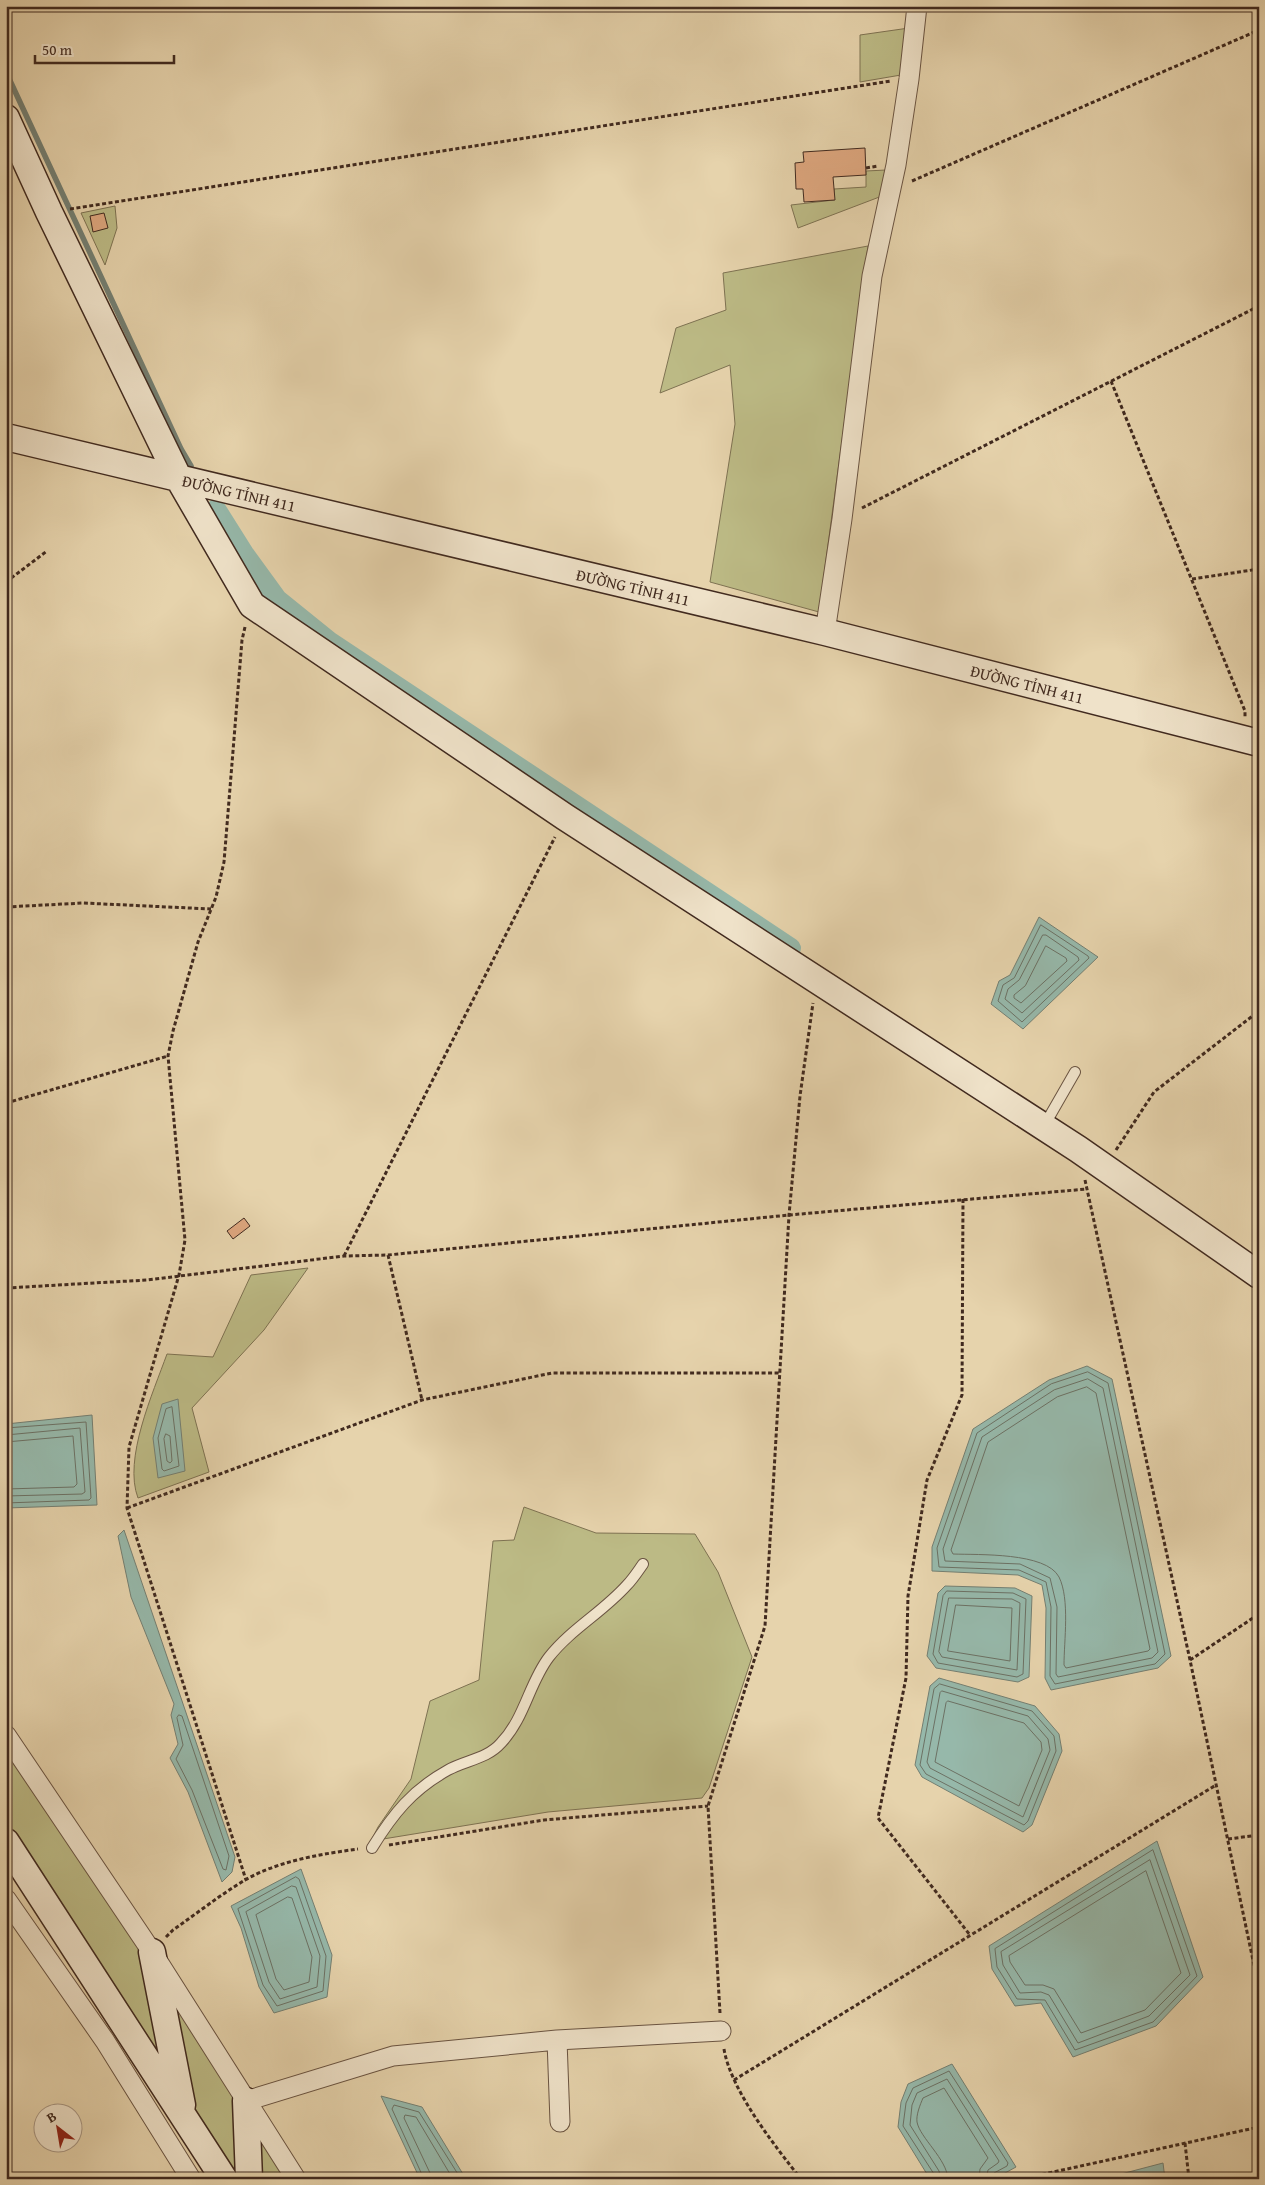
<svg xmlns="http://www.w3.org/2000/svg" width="1265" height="2185" viewBox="0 0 1265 2185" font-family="'Gentium Book Plus',serif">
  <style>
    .green { fill: #bcba85; stroke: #7e7252 }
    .water { fill: #96b8aa; stroke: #747f72 }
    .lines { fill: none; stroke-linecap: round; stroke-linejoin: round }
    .shore { stroke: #6c7164; stroke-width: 1 }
    .stream { stroke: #747f72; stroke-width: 5.5 }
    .canal { stroke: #96b8aa; stroke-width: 20 }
    .building { fill: #dea77f; stroke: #412a1f }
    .service-casing { stroke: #6a5442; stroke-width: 12 }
    .minor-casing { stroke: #6a5442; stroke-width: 21 }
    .secondary-casing { stroke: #412a1f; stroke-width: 29 }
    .path { stroke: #412a1f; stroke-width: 3; stroke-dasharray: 4 2.5; stroke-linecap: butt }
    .service { stroke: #efe2c9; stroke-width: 10 }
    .minor { stroke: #efe2c9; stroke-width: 19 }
    .secondary { stroke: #efe2c9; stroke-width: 26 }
    .labels { text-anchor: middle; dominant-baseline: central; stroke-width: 5; stroke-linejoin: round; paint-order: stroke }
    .street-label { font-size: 16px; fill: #412a1f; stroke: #efe2c9 }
  </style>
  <rect width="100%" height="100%" fill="#e6d3ac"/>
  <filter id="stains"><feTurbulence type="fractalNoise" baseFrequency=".004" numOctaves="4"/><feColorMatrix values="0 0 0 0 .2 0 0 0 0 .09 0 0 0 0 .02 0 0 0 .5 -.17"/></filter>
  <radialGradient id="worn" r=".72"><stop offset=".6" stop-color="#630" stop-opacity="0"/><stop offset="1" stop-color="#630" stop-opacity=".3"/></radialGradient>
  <path class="green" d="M909 28 901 75 860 82V35Z
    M886 170 882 196 798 228 791 205 834 200V189L866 187V171Z
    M115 206 117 228 105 265 81 213Z
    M868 246 819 612 710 582 735 424 730 365 660 393 676 328 726 310 723 273Z
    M308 1268 264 1330 192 1408 209 1472 138 1498C123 1459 153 1393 167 1354L213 1357 251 1275Z
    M524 1507 596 1533 695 1534 718 1572 752 1657 709 1788 702 1798 548 1812 371 1841 378 1827 411 1779 430 1701 479 1680 493 1541 514 1540Z
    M6 1749 145 1952 169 2077 6 1825Z
    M164 1982 242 2102 245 2179H229L195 2124Z
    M250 2116 288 2179H254Z"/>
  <path class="water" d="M1039 917 1098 957 1023 1029 991 1004 999 981 1010 975Z
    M1087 1366 1112 1379 1171 1656 1158 1668 1051 1690 1045 1678 1046 1608 1042 1585 1018 1575 932 1571V1547L973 1429 1049 1380Z
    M178 1399 185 1471 158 1478 153 1438 162 1404Z
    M92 1415 97 1505 6 1508V1424Z
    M124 1530 235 1857 232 1872 222 1882 188 1792 170 1758 178 1744 171 1715 174 1704 131 1597 118 1536Z
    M945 1586 1015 1588 1032 1596 1029 1677 1018 1682 936 1668 927 1656 938 1593Z
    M939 1678 1035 1706 1059 1734 1062 1751 1032 1825 1023 1832 922 1777 915 1765 930 1686Z
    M1157 1841 1203 1977 1156 2026 1073 2057 1041 2003 1015 2006 992 1969 989 1946Z
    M301 1869 332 1955 327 1997 274 2013 259 1987 241 1928 231 1906Z
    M952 2064 1016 2167 994 2179H930L898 2127 901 2102 908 2084Z
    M381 2096 422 2107 466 2179H420Z
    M1163 2163 1165 2179H1102Z"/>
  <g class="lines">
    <path class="shore" d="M1041 925 1088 956 1089 958 1022 1022 998 1001 1003 985 1014 978Z
      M1043 935H1046L1078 957 1079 960 1022 1013 1005 999 1008 989 1019 980Z
      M1046 946 1066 958 1067 961 1021 1003 1014 998V995L1025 986Z
      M1088 1372 1108 1383 1165 1654 1155 1664 1055 1684 1050 1676 1051 1607 1046 1582 1019 1570 939 1567 937 1548 977 1433 1051 1384Z
      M1088 1379 1103 1388 1158 1652 1152 1658 1058 1677 1056 1674 1057 1607 1050 1578 1020 1564 945 1561 943 1549 982 1437 1054 1390Z
      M1087 1387 1096 1393 1150 1649 1148 1651 1066 1668 1064 1665C1064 1641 1070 1599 1059 1577 1046 1552 978 1555 953 1554L951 1550 988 1442 1057 1397Z
      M172 1407 179 1466 164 1471 162 1469 158 1438 166 1409Z
      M6 1428 86 1422 91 1498 89 1500 6 1503
      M166 1434 170 1436 172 1461 170 1463 167 1461 164 1439Z
      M6 1435 80 1428 85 1492 82 1494 6 1496
      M6 1442 73 1436 77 1484 74 1487 6 1489
      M947 1591 1013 1593 1026 1599 1023 1674 1017 1677 938 1663 933 1654 943 1596Z
      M949 1598 1012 1599 1020 1603 1017 1670 942 1657 939 1652Z
      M956 1605 1012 1608 1010 1661 948 1651Z
      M940 1684 1032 1711 1054 1736 1056 1751 1028 1821 1024 1825 926 1774 920 1765 934 1689Z
      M942 1691 1028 1716 1048 1739 1050 1750 1023 1817 930 1768 927 1762 940 1693Z
      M948 1701 1024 1723 1041 1742 1042 1750 1019 1806 935 1762 946 1703Z
      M179 1715 182 1716 229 1856 226 1870 223 1869 192 1790 176 1759 183 1745 177 1718Z
      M1153 1850 1197 1976 1153 2022 1075 2050 1045 2000 1017 1999 997 1967 995 1949Z
      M1150 1860 1190 1975 1149 2016 1078 2043 1049 1995 1041 1992 1020 1993 1003 1965 1001 1952Z
      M1146 1871 1181 1973 1145 2010 1081 2033 1054 1989 1043 1985H1025L1010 1962 1009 1956Z
      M296 1877 299 1879 326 1956 323 1991 277 2006 263 1985 238 1909Z
      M292 1886 296 1887 320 1956 317 1987 280 1999 269 1982 246 1912Z
      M288 1897 292 1898 312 1957 309 1982 284 1990 276 1979 256 1915Z
      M424 2179 392 2109 394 2105 419 2112 461 2179
      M431 2179 430 2173 404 2118 405 2115 416 2117 453 2179
      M934 2179V2174L903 2126 906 2103 913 2088 949 2071 1008 2163 1007 2166 994 2173 992 2179
      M941 2179 939 2171 910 2125 912 2105 917 2093 947 2079 999 2161 998 2163 988 2170 986 2179
      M948 2179C947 2159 920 2138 917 2122 916 2115 920 2105 923 2098L944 2088 988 2158 980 2169 979 2179"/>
    <path class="stream" d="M6 72 181 449 191 466"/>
    <path class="canal" d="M216 509 245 555 277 599 329 641 791 948"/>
  </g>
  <path class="building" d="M865 148 866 175 833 177 835 200 804 202 803 189H796L795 163 804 162 803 152Z
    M104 213 108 228 93 232 90 216Z
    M244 1218 250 1226 233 1239 227 1231Z"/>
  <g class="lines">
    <g class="service-casing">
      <path id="service" d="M1044 1126 1075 1072
        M372 1848C393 1814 412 1790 448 1770 466 1760 487 1759 501 1743 525 1718 529 1683 549 1657 571 1629 603 1612 627 1585 633 1579 638 1571 643 1564"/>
    </g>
    <g class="minor-casing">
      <path id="minor" d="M825 632 842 519 872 276 896 165 909 79 917 6
        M6 1735 152 1952 296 2179
        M6 1899 105 2041 191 2179
        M557 2040 560 2122
        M246 2101 393 2056 557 2040 721 2031"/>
    </g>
    <g class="secondary-casing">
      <path id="secondary" d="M6 118 49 212 179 479 252 605 565 817 1078 1149 1259 1275
        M6 437 825 632 1259 743
        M6 1842 224 2179
        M152 1952 182 2105
        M246 2101 249 2179"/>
    </g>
    <path class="path" d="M866 168 878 166
      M912 181 1259 30
      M70 209 891 81
      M1111 381 1245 711V717
      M862 508 1259 306
      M1192 579 1259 569
      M6 582 47 551
      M245 627 242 640 224 862 216 897 198 942 173 1031 168 1056 185 1240 179 1275 129 1447 127 1508 246 1880
      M6 907 83 903 211 909
      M6 1103 168 1056
      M1116 1150 1154 1092 1259 1011
      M1085 1180 1190 1660 1259 1989
      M963 1199 962 1395 927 1480 908 1596 906 1678 878 1818 970 1935
      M388 1255 422 1400
      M344 1256 555 837
      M6 1288 147 1280 344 1256 388 1255 789 1215 1087 1189
      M127 1508 422 1400 552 1373H780
      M1190 1660 1259 1614
      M1228 1839 1259 1835
      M389 1845 544 1820 708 1806
      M166 1937 173 1930C196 1914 220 1895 245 1880 278 1861 321 1854 358 1849
      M720 2013 708 1806 765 1626 789 1215 800 1096 813 1003
      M724 2049C731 2091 775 2146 801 2179
      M734 2080 1216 1785
      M1185 2143 1189 2179
      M1030 2179 1035 2176 1259 2127"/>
    <use href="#service" class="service"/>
    <use href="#minor" class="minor"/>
    <use href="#secondary" class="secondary"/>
  </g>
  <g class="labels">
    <g class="street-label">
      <text transform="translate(239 493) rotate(13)">ĐƯỜNG TỈNH 411</text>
      <text transform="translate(633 587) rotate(13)">ĐƯỜNG TỈNH 411</text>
      <text transform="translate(1027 684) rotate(14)">ĐƯỜNG TỈNH 411</text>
    </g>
  </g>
  <rect width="1265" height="2185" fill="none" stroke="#e6d3ac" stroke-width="25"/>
  <rect x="8" y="8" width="1250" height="2170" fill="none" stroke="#412a1f" stroke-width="2.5"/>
  <rect x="12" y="12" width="1240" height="2160" fill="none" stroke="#412a1f"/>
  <g transform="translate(58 2128) rotate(329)"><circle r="24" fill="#efe2c9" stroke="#a99885"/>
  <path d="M0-4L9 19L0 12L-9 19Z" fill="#8f2418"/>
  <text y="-8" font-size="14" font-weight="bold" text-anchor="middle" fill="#412a1f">B</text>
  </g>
  <path d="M35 55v8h139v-8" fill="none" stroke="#412a1f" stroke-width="2.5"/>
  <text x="42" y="55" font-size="15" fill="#412a1f" stroke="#efe2c9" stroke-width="4" paint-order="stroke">50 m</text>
  <rect width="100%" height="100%" filter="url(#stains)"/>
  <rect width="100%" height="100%" fill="url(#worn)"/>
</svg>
